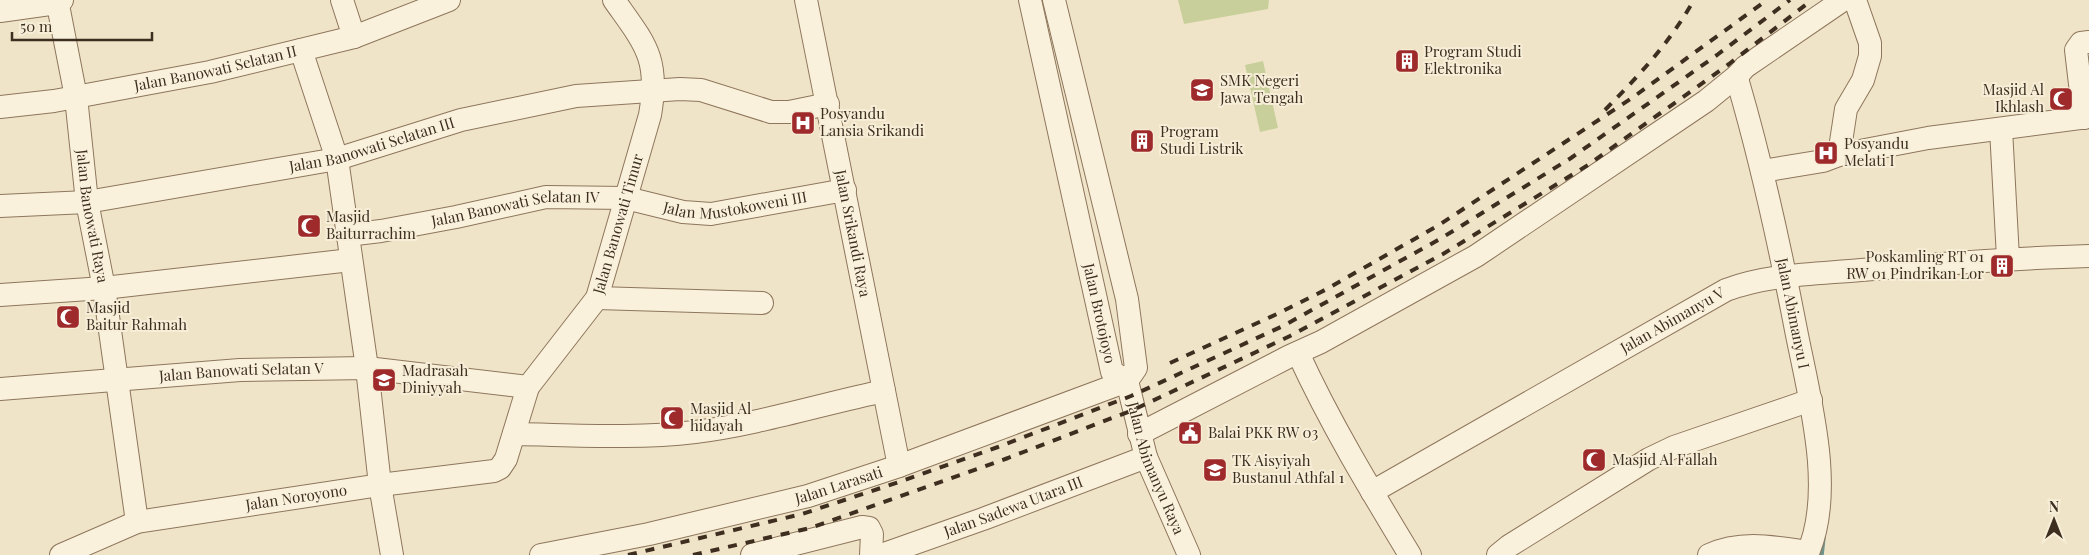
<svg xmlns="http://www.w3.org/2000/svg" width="2089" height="555" font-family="'Playfair Display',serif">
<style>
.green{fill:#c9cf9b}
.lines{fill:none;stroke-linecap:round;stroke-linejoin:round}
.stream{stroke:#6f938a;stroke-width:5.5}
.minor-casing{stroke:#8d765c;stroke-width:24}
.minor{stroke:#faf1dc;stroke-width:22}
.rail{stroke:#3d2e20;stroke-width:4;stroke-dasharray:9 9;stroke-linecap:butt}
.labels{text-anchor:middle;stroke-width:4;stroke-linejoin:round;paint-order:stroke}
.poi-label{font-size:15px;fill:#3d2e20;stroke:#f7eed8;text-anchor:start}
.street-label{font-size:15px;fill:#3d2e20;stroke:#f7eed8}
</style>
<rect width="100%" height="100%" fill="#f0e4c8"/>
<path class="green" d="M1178,0H1269L1268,9L1184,24Z
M1263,61L1278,128L1260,132L1245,65Z"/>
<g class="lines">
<path class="stream" d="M1821,555L1823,537"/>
<defs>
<g id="minor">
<path id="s1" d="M57,0L76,97L87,202L104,288L137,522"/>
<path d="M342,0L354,37"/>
<path id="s2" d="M806,0L899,466"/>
<path id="s3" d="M1030,0L1112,372L1127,381"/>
<path d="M1054,0L1127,299L1136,368L1127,381"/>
<path d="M0,11L57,3L62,0"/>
<path d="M301,50L337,159L367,368L380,485L392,555"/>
<path id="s4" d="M1738,75V82C1762,164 1780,247 1796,330C1809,397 1836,491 1807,555"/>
<path id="s5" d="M0,107L54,101L210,72L354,37L449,0"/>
<path d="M2084,118L2076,50L2081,43L2089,42"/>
<path d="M2001,129L2008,258"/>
<path d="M1839,155L1846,109L1863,80L1870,56V43L1855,0"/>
<path d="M1762,171L1823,161L1839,155L1928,138L2089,117"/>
<path id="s6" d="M0,206L87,202L337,159L461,120L576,96L680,89L701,90L771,112H789L828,104"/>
<path id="s7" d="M347,235L381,231L456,217L546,197L626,198L683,212L711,214L845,190"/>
<path d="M0,295L104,288L351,260"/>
<path d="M597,298L762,303"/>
<path d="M1298,353C1330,423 1370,489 1410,555"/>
<path id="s8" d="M1127,381L1146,457L1189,555"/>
<path id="s9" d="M0,389L240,370L367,368L528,387"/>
<path d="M514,434C574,435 636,439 695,432C759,424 822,404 884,391"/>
<path d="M1139,434L1290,356L1321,342L1476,256L1706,101L1738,75L1745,67L1843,0"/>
<path id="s10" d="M1372,492L1726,290C1769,274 1816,274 1861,270C1937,264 2013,258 2089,256"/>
<path id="s11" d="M61,555L137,522L380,485L494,471L500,468L506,459L528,387L597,298L650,115C660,58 645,44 614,0"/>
<path id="s12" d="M541,555L649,534L808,496L899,466L1127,381"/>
<path d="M752,555L862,527L869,528L872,534L871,555"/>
<path id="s13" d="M881,555L983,519L1146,457"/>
<path d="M1498,555L1509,546L1649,459L1674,447L1811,400"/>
<path d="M1709,555C1741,540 1774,547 1808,552"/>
</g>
</defs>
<use href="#minor" class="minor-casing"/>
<use href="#minor" class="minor"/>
<path class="rail" d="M1605,110C1641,73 1668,45 1694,0
M1170,363L1277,314L1325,290L1439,225L1632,98L1767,0
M628,555L802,514L899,482L998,447L1131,396L1283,326L1440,239L1571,158L1717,55L1790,0
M693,555L810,528L1008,458L1133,410L1290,336L1443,254L1588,165L1729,64L1812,0"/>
</g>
<defs>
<symbol id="building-square" viewBox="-11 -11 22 22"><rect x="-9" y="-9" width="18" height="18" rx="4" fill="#9e2a2b" stroke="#f7eed8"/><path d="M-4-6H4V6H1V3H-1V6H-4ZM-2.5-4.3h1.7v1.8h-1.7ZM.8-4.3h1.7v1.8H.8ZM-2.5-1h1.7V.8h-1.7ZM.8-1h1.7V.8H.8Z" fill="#fff"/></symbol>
<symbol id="school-square" viewBox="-11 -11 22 22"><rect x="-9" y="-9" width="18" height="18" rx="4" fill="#9e2a2b" stroke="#f7eed8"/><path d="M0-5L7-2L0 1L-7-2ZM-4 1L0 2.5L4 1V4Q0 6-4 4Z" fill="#fff"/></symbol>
<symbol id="mosque-square" viewBox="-11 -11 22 22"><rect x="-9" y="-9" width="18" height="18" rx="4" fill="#9e2a2b" stroke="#f7eed8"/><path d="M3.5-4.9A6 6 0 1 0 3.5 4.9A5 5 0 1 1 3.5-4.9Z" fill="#fff"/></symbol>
<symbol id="hospital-square" viewBox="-11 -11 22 22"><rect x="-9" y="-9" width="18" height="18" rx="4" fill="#9e2a2b" stroke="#f7eed8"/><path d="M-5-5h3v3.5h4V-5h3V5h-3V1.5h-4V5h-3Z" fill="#fff"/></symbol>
<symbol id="civic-square" viewBox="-11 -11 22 22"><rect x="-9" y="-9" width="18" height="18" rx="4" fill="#9e2a2b" stroke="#f7eed8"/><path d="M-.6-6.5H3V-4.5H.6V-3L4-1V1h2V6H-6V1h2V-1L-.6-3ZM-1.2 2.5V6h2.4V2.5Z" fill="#fff"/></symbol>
</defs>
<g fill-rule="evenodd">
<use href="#building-square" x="1393" y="47" width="28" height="28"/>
<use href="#school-square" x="1188" y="76" width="28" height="28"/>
<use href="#mosque-square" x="2047" y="85" width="28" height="28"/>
<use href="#hospital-square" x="789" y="109" width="28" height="28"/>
<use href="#building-square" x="1128" y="127" width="28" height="28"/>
<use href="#hospital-square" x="1812" y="139" width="28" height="28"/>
<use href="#mosque-square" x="295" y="212" width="28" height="28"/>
<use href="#building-square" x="1988" y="252" width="28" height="28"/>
<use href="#mosque-square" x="54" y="303" width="28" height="28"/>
<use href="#school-square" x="370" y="366" width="28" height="28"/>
<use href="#mosque-square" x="658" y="404" width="28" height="28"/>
<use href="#civic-square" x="1176" y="419" width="28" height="28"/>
<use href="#mosque-square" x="1580" y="446" width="28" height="28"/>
<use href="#school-square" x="1201" y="456" width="28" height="28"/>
</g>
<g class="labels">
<g class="poi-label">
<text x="1424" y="57">Program Studi<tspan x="1424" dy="17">Elektronika</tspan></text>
<text x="1220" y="86">SMK Negeri<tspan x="1220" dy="17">Jawa Tengah</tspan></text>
<text x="2044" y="95" text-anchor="end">Masjid Al<tspan x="2044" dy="17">Ikhlash</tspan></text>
<text x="820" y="119">Posyandu<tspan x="820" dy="17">Lansia Srikandi</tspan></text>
<text x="1160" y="137">Program<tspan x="1160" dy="17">Studi Listrik</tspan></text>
<text x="1844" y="149">Posyandu<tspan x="1844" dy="17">Melati I</tspan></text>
<text x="326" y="222">Masjid<tspan x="326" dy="17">Baiturrachim</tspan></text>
<text x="1984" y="262" text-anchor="end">Poskamling RT 01<tspan x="1984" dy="17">RW 01 Pindrikan Lor</tspan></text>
<text x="86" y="313">Masjid<tspan x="86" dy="17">Baitur Rahmah</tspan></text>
<text x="402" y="376">Madrasah<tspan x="402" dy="17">Diniyyah</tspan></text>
<text x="690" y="414">Masjid Al<tspan x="690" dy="17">hidayah</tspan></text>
<text x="1208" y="438">Balai PKK RW 03</text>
<text x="1612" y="465">Masjid Al Fallah</text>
<text x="1232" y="466">TK Aisyiyah<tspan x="1232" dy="17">Bustanul Athfal 1</tspan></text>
</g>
<g class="street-label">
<text dy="5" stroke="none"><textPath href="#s5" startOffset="219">Jalan Banowati Selatan II</textPath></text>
<text dy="5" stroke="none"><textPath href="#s6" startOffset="378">Jalan Banowati Selatan III</textPath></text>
<text dy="5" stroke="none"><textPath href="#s7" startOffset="394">Jalan Mustokoweni III</textPath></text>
<text dy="5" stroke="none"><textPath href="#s7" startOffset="171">Jalan Banowati Selatan IV</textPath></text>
<text dy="5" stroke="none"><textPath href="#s1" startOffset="219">Jalan Banowati Raya</textPath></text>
<text dy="5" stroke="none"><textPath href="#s11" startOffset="726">Jalan Banowati Timur</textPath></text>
<text dy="5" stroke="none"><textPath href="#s2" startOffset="238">Jalan Srikandi Raya</textPath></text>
<text dy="5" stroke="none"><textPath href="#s3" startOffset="321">Jalan Brotojoyo</textPath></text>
<text dy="5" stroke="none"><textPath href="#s4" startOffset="245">Jalan Abimanyu I</textPath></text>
<text dy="5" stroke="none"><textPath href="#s10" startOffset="346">Jalan Abimanyu V</textPath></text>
<text dy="5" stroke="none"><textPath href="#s9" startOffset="242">Jalan Banowati Selatan V</textPath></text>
<text dy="5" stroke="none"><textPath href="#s8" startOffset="92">Jalan Abimanyu Raya</textPath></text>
<text dy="5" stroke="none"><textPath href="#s12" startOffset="306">Jalan Larasati</textPath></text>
<text dy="5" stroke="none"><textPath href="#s11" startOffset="244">Jalan Noroyono</textPath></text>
<text dy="5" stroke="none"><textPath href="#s13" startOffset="141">Jalan Sadewa Utara III</textPath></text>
</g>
</g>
<g transform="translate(2054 520)" stroke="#f7eed8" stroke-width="4" paint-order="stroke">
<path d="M0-4L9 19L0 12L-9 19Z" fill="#3d2e20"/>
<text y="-8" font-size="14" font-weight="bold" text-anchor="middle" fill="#3d2e20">N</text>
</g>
<path d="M12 32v8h140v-8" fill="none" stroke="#3d2e20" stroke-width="2.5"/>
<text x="20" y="32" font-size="15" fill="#3d2e20" stroke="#f7eed8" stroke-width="4" paint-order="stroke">50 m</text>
</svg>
